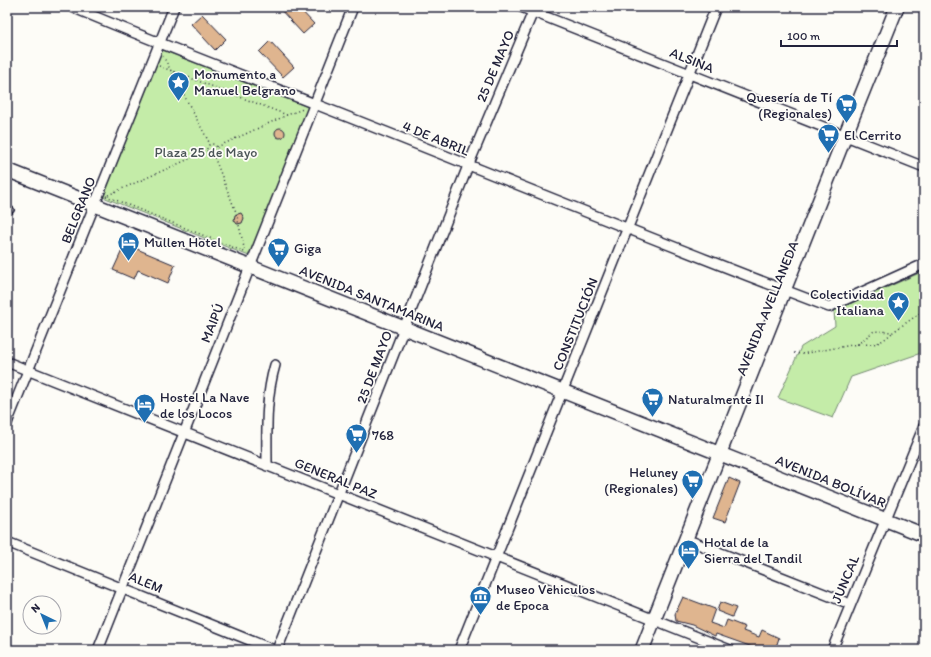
<svg xmlns="http://www.w3.org/2000/svg" width="931" height="657" font-family="Itim,sans-serif">
<style>
.green{fill:#c4eca8;stroke:#738772}
.building{fill:#dfb58f;stroke:#22223b}
.lines{fill:none;stroke-linecap:round;stroke-linejoin:round}
.service-casing{stroke:#22223b;stroke-width:8}
.minor-casing{stroke:#22223b;stroke-width:12}
.secondary-casing{stroke:#22223b;stroke-width:16}
.path{stroke:#22223b;stroke-width:1.5;stroke-dasharray:1 3;stroke-linecap:butt}
.service{stroke:#fdfcf7;stroke-width:4.5}
.minor{stroke:#fdfcf7;stroke-width:9}
.secondary{stroke:#fdfcf7;stroke-width:13}
.labels{text-anchor:middle;stroke-width:3.5;stroke-linejoin:round;paint-order:stroke}
.street-label{font-size:14px;fill:#22223b;stroke:#fdfcf7}
.poi-label{font-size:14px;fill:#22223b;stroke:#fdfcf7;text-anchor:start}
.park-label{font-size:14px;fill:#4a5456;stroke:#fdfcf7}
</style>
<rect width="100%" height="100%" fill="#fdfcf7"/>
<filter id="ink" filterUnits="userSpaceOnUse"><feTurbulence type="fractalNoise" baseFrequency=".025" numOctaves="2"/><feDisplacementMap in="SourceGraphic" scale="8" xChannelSelector="R" yChannelSelector="G"/><feConvolveMatrix kernelMatrix="1 2 1 2 8 2 1 2 1" color-interpolation-filters="sRGB"/></filter>
<g filter="url(#ink)">
<path class="green" d="M162,50L310,108L249,256L103,197Z
M924,271V352L851,377L833,418L778,398L801,347L835,326L834,311Z"/>
<path class="building" d="M278,7H298L314,24L303,34Z
M202,14L226,39L215,50L191,24Z
M270,41L294,67L283,77L259,52Z
M275 133a5 5 0 1 1 10 0a5 5 0 1 1-10 0Z
M241,213L244,218L242,223L237,224L234,220L235,215Z
M125,244L175,265L168,283L138,270L134,279L113,270Z
M729,478L740,483L725,522L713,518Z
M683,597L715,609L710,623L724,628L727,620L745,627L743,631L759,637L762,630L779,638L775,650H761L716,634L715,636L692,625L676,621L675,614Z
M720,602L736,608L732,617L717,611Z"/>
<g class="lines">
<defs>
<path id="service" d="M7,208L11,210"/>
<path id="minor" d="M72,7C152,41 234,72 315,104C486,171 657,242 829,307L924,264
M521,7L924,167
M7,362L730,650
M7,423L174,7
M267,466C267,432 265,399 275,365
M7,542L274,650
M693,542L850,604
M98,650L353,7
M277,650L468,166L535,7
M459,650L716,7
M832,650L924,426"/>
<path id="secondary" d="M7,170L924,535
M642,650L845,136L897,7"/>
</defs>
<use href="#service" class="service-casing"/>
<use href="#minor" class="minor-casing"/>
<use href="#secondary" class="secondary-casing"/>
<path class="path" d="M163,56L210,144
M159,66L287,115L303,109
M207 149a5 5 0 1 1 10 0a5 5 0 1 1-10 0Z
M217,147L287,115
M213,154L236,212L245,252
M108,195L207,151
M106,196L247,253
M858,344C876,345 880,344 893,332
M794,353L801,354L858,344L874,331L893,332L923,311L924,307"/>
<use href="#service" class="service"/>
<use href="#minor" class="minor"/>
<use href="#secondary" class="secondary"/>
</g>
</g>
<defs>
<symbol id="sight-pin" viewBox="-11 -11 22 30"><path d="M0 17L-7.5 6A9.5 9.5 0 1 1 7.5 6Z" fill="#1f6fb2" stroke="#fdfcf7"/><path d="M0-6L1.8-2.2L6-1.7L2.9 1.2L3.7 5.4L0 3.3L-3.7 5.4L-2.9 1.2L-6-1.7L-1.8-2.2Z" fill="#fff"/></symbol>
<symbol id="supermarket-pin" viewBox="-11 -11 22 30"><path d="M0 17L-7.5 6A9.5 9.5 0 1 1 7.5 6Z" fill="#1f6fb2" stroke="#fdfcf7"/><path d="M-6-5.5h2.5l.6 2H6L4.5 2H-2.5L-4.4-4H-6ZM-1.5 3.2a1.3 1.3 0 1 0 .1 0ZM3 3.2a1.3 1.3 0 1 0 .1 0Z" fill="#fff"/></symbol>
<symbol id="hotel-pin" viewBox="-11 -11 22 30"><path d="M0 17L-7.5 6A9.5 9.5 0 1 1 7.5 6Z" fill="#1f6fb2" stroke="#fdfcf7"/><path d="M-6-4.5h1.5V1H6V5H4.5V3h-9V5H-6ZM-4 0a1.8 1.8 0 1 1 3.6 0ZM.5 0V-2.5h3Q6-2.5 6 0Z" fill="#fff"/></symbol>
<symbol id="museum-pin" viewBox="-11 -11 22 30"><path d="M0 17L-7.5 6A9.5 9.5 0 1 1 7.5 6Z" fill="#1f6fb2" stroke="#fdfcf7"/><path d="M0-6L6-3V-2H-6V-3ZM-5-1h2V3h-2ZM-1-1h2V3h-2ZM3-1h2V3H3ZM-6 4H6V6H-6Z" fill="#fff"/></symbol>
</defs>
<g fill-rule="evenodd">
<use href="#sight-pin" x="166" y="70" width="25" height="34"/>
<use href="#supermarket-pin" x="834" y="92" width="25" height="34"/>
<use href="#supermarket-pin" x="816" y="122" width="25" height="34"/>
<use href="#hotel-pin" x="116" y="230" width="25" height="34"/>
<use href="#supermarket-pin" x="266" y="236" width="25" height="34"/>
<use href="#sight-pin" x="886" y="290" width="25" height="34"/>
<use href="#supermarket-pin" x="640" y="386" width="25" height="34"/>
<use href="#hotel-pin" x="132" y="392" width="25" height="34"/>
<use href="#supermarket-pin" x="344" y="422" width="25" height="34"/>
<use href="#supermarket-pin" x="680" y="468" width="25" height="34"/>
<use href="#hotel-pin" x="676" y="538" width="25" height="34"/>
<use href="#museum-pin" x="468" y="584" width="25" height="34"/>
</g>
<g class="labels">
<g class="street-label">
<text transform="translate(692 60) rotate(22)" y="5">ALSINA</text>
<text transform="translate(495 66) rotate(-67)" y="5">25 DE MAYO</text>
<text transform="translate(436 138) rotate(22)" y="5">4 DE ABRIL</text>
<text transform="translate(78 210) rotate(-68)" y="5">BELGRANO</text>
<text transform="translate(372 298) rotate(22)" y="5">AVENIDA SANTAMARINA</text>
<text transform="translate(767 308) rotate(-68)" y="5">AVENIDA AVELLANEDA</text>
<text transform="translate(212 323) rotate(-68)" y="5">MAIPÚ</text>
<text transform="translate(575 324) rotate(-68)" y="5">CONSTITUCIÓN</text>
<text transform="translate(374 367) rotate(-69)" y="5">25 DE MAYO</text>
<text transform="translate(336 478) rotate(22)" y="5">GENERAL PAZ</text>
<text transform="translate(831 481) rotate(22)" y="5">AVENIDA BOLÍVAR</text>
<text transform="translate(845 579) rotate(-67)" y="5">JUNCAL</text>
<text transform="translate(146 582) rotate(22)" y="5">ALEM</text>
</g>
<g class="poi-label">
<text x="194" y="79">Monumento a<tspan x="194" dy="16">Manuel Belgrano</tspan></text>
<text x="832" y="102" text-anchor="end">Quesería de Tí<tspan x="832" dy="16">(Regionales)</tspan></text>
<text x="844" y="140">El Cerrito</text>
<text x="144" y="247">Mullen Hotel</text>
<text x="294" y="253">Giga</text>
<text x="884" y="299" text-anchor="end">Colectividad<tspan x="884" dy="16">Italiana</tspan></text>
<text x="160" y="402">Hostel La Nave<tspan x="160" dy="16">de los Locos</tspan></text>
<text x="668" y="404">Naturalmente II</text>
<text x="372" y="440">768</text>
<text x="678" y="477" text-anchor="end">Heluney<tspan x="678" dy="16">(Regionales)</tspan></text>
<text x="704" y="547">Hotal de la<tspan x="704" dy="16">Sierra del Tandil</tspan></text>
<text x="496" y="594">Museo Vehiculos<tspan x="496" dy="16">de Epoca</tspan></text>
</g>
<g class="park-label">
<text x="206" y="157">Plaza 25 de Mayo</text>
</g>
</g>
<rect width="931" height="657" fill="none" stroke="#fdfcf7" stroke-width="24"/>
<rect x="12" y="12" width="907" height="633" fill="none" stroke="#22223b" stroke-width="1.5" filter="url(#ink)"/>
<g transform="translate(42 615) rotate(317)"><circle r="19" fill="#fdfcf7" stroke="#a5a5ac"/>
<path d="M0-3L7 15L0 10L-7 15Z" fill="#1f6fb2"/>
<text y="-6" font-size="11" font-weight="bold" text-anchor="middle" fill="#22223b">N</text>
</g>
<path d="M781 40v6h116v-6" fill="none" stroke="#22223b" stroke-width="2"/>
<text x="787" y="40" font-size="12" fill="#22223b" stroke="#fdfcf7" stroke-width="3" paint-order="stroke">100 m</text>
</svg>
